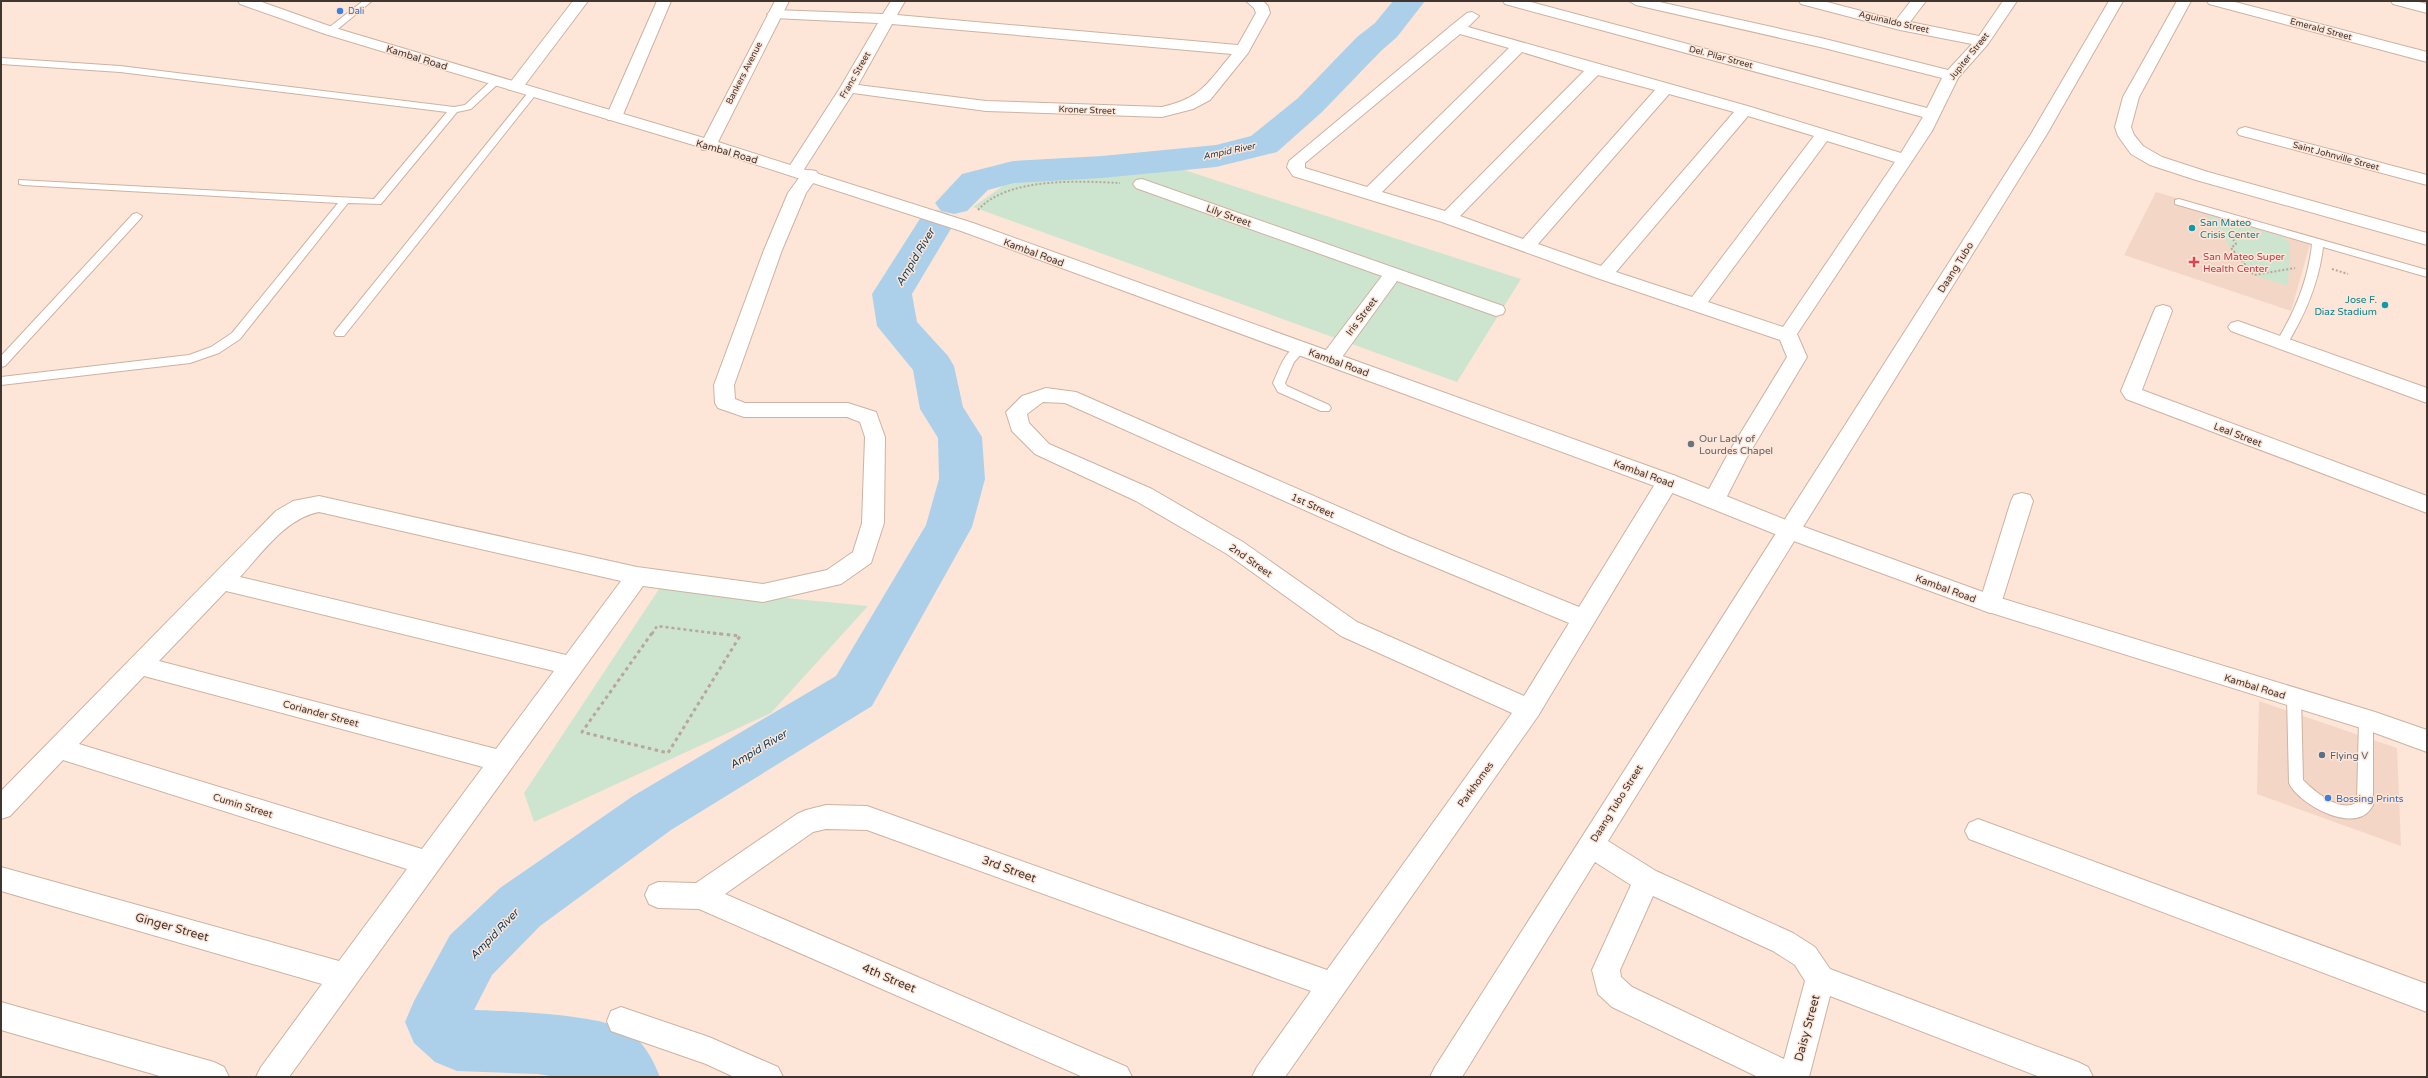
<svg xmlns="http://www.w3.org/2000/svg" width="2428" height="1078" font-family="'Varela Round',sans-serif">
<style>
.built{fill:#f3d6c6}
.green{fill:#cde5cf}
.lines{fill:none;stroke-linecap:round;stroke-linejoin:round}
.river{fill:#add0ea;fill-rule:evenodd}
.lane-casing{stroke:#cdb2a1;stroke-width:2}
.street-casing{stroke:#cdb2a1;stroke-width:2}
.secondary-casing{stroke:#cdb2a1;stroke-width:2}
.path-far2{stroke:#b9a69b;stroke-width:2;stroke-dasharray:2 2;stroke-linecap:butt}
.path-far1{stroke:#b9a69b;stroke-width:2.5;stroke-dasharray:3 3;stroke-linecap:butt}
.path{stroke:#b9a69b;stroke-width:3;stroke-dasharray:3.5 3.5;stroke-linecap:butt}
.lane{fill:#fff;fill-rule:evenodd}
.street{fill:#fff;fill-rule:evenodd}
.secondary{fill:#fff;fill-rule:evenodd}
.shop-dot{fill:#3f7fe0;stroke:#fde6d8;stroke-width:1.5}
.culture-dot{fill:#0f9aa8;stroke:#fde6d8;stroke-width:1.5}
.health-dot{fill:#e0444e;stroke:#fde6d8;stroke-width:1.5}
.worship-dot{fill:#6b7280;stroke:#fde6d8;stroke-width:1.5}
.service-dot{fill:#5c6f8a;stroke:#fde6d8;stroke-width:1.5}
.labels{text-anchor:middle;stroke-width:3;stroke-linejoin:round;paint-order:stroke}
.far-shop-label{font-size:9px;fill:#366cbe;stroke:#fde6d8;text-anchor:start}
.far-street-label{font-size:9px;fill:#41352f;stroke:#fde6d8}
.far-water-label{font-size:9px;font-style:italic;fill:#0c3853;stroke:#fde6d8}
.street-label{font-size:10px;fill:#41352f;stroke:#fde6d8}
.culture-label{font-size:10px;fill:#0d838f;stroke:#fde6d8;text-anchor:start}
.health-label{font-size:10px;fill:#be3a42;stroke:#fde6d8;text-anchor:start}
.worship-label{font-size:10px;fill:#5b616d;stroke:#fde6d8;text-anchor:start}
.service-label{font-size:10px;fill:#4e5e75;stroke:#fde6d8;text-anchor:start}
.shop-label{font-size:10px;fill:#366cbe;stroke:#fde6d8;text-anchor:start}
.water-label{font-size:11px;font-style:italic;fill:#0c3853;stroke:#fde6d8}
.near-street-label{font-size:12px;fill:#41352f;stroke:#fde6d8}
</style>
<rect width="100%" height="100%" fill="#fde6d8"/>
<path class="built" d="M2156,192L2312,237L2291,311L2124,255Z
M2259,701L2397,748L2401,846L2257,794Z"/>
<path class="green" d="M1175,167L1521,279L1457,382L973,207L1014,178Z
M2206,215L2284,237L2290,244L2288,286L2251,274Z
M661,586L868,606L771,713L534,822L524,793Z"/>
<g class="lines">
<path class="river" d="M1393,1H1425L1397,37L1381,51L1322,112L1277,152L1216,167L1102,178L1014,183L988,190L967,211L954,214L941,211L935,203L962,174L1013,161L1102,156L1216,145L1251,136L1298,98L1357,37L1375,23Z
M936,210L949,214L955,222L912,294L917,322L948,356L954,366L963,407L982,437L985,479L972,527L872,706L671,830L540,926L492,975L474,1010C508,1011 608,1014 632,1034C646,1046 653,1060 660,1077H556L538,1074L457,1071L435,1062L414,1043L405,1022L414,1001L450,935L500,888L633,796L836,676L926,525L939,479L938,438L920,409L913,370L877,326L872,294L923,214Z"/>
<defs>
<path id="lane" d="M363,1H372L333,33H327V29Z
M1,58L120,66L454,107L465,105L493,79L501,81L471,109L457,112L381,204L348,203L240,339L219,353L190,363L1,385V377L189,355L211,347L232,333L338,203L23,185L19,184V180L374,199L447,112L120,72L1,64Z
M534,88L539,91L537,93L344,336H336L334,333L336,330L531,89Z
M2179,199L2427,270V277L2323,247C2319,283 2305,315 2286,346H2278L2276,343C2295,311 2308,281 2312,244L2175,204V200Z
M137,213L142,216L141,218L5,366L1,367V356L133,214Z
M1301,344L1307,348L1294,362L1285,383L1287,386L1329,405L1331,408L1329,411H1321L1278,392L1273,383C1279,370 1285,349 1301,344Z
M2294,691L2299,693L2301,697L2303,780C2315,792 2341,814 2357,802L2359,719L2361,715L2366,713L2371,715L2373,719V805C2358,837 2299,805 2289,783L2287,697L2289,693Z"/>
<path id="street" d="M573,1H588L521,90H509L507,87L509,84Z
M657,1H671L622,117L620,120H608L606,117Z
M891,1H905L897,15L1238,45L1256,13L1254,8L1246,1H1263L1268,6L1270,13L1248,53L1210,100L1193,109L1162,117L986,111L853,93L801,174H789L787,170L840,88L878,23L774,18L767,14L774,10L883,14ZM892,24L1232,54C1207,83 1202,98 1162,107L986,101L858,85Z
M1503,1H1527L1927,108L1942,78L1820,47L1636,5L1629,1H1655L1821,38L1948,70L1972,44L1900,30L1801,4L1799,1H1823L1896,20L1911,1H1926L1910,22L1979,36L2003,1H2017L1988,44L1958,78L1932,131L1797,334L1807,357L1746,459L1722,506L1714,508L1706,506L1703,500L1729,452L1787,357L1780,340L1597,278L1442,222L1293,176L1287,167L1289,161L1452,25L1467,13L1472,12L1479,16L1468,27L1751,107L1901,153L1923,117L1505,4ZM1460,34L1509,48L1367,187L1305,168V163ZM1522,52L1584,71L1445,211L1382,192ZM1598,75L1655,90L1523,239L1460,216ZM1669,94L1734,112L1601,266L1538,244ZM1748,116L1814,136L1692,297L1616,272ZM1827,141L1895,162L1783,327L1708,302Z
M2109,1H2123L2047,134L1608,841L1656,871L1793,933L1815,947L1830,969L2078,1062L2088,1067L2093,1077H2040L1830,996L1809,1077H1758L1612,1007L1598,994L1592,970L1631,885L1595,862L1462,1077H1430L1435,1067L2031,134ZM1653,896L1773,951L1795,965L1805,981L1784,1059L1632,987L1621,977L1620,970Z
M2177,1H2191L2139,97L2131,127L2134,135L2143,146L2162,157L2208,172L2427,233V245L2196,180L2150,165L2131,154L2118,136L2115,127L2123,97Z
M2207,1H2231L2427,52V62L2209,4Z
M2391,1H2415L2427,4V13L2393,4Z
M2245,127L2427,175V185L2239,135L2237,132L2239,129Z
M810,170L816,171L819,175L806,193L782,250L734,385L735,399L745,403H848L876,412L885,437L884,523L871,563L841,584L763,602L643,586L289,1077H256L261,1067L322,984L1,891V867L339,961L407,869L63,760L10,816L1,819V791L276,511L293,501L319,496L637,567L763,584L827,570L853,552L862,523L865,437L860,422L847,417H744L718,408L715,403L714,385L764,250L788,193L804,171ZM319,512L621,581L566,655L240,577C262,553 286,518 319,512ZM226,591L554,671L496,749L159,661ZM144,676L483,767L422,849L79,744Z
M1142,179L1503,306L1505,310L1503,314L1496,316L1397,281L1337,364L1330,366L1323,364L1320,359L1323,354L1382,276L1136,188L1133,184L1136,180Z
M2163,305L2170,307L2172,311L2142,390L2427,496V513L2126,399L2121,391L2154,311L2156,307Z
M2238,321L2427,388V403L2231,331L2228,327L2231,323Z
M1046,388L1076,392L1410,538L1579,607L1660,476L1668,474L1676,476L1679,482L1538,716L1285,1077H1252L1257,1067L1311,991L867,830L826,829L813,832L725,894L1127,1067L1132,1077H1083L699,909L658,908L649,904L645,895L649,886L658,882L696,883L797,814L806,810L826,805L867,806L1327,970L1512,713L1341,636L1227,554L1136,501L1035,454L1012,431L1006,412L1022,396ZM1043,402L1065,403L1394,550L1569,623L1524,696L1357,622L1243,542L1152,489L1049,444L1029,423L1027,414Z
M2022,493L2030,495L2033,501L2001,604L1998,610L1990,613L1982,610L1979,604L2011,501L2014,495Z
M1978,819L2427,984V1012L1969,839L1965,831L1969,823Z
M1,1002L214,1062L224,1067L229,1077H163L1,1030Z
M621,1007L709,1037L778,1067L783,1077H734L706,1064L611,1031L607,1021L611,1011Z"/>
<path id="secondary" d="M238,1H259L335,28L704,138L775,1H789L718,142L973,223L1676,476L1796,524L1994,596L2375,712L2427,730V752L2364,729L1982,610L1780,536L1660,488L961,231L711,150H702L700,147L325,34L240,4Z"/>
</defs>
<use href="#lane" class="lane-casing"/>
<use href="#street" class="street-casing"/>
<use href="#secondary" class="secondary-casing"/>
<path class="path-far2" d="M978,210C1007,177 1079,181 1120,183
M2231,236L2236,244L2231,248L2254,275L2295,268
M2332,269L2348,274"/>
<path class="path-far1" d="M652,634L657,626L721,634"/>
<path class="path" d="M652,633L582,732L668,753L740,636L712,633"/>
<use href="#lane" class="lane"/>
<use href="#street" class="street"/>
<use href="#secondary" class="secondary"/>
</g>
<g class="shop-dot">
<circle cx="340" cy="11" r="4"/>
<circle cx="2328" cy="798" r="4"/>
</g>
<g class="culture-dot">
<circle cx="2192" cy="228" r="4"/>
<circle cx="2385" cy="305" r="4"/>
</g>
<path class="health-dot" d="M2192 256h4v4h4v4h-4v4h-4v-4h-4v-4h4z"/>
<circle class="worship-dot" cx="1691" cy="444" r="4"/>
<circle class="service-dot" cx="2322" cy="755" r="4"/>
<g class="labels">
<g class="far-shop-label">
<text x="348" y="14">Dali</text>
</g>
<g class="far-street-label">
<text transform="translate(1894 22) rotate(13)" y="3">Aguinaldo Street</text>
<text transform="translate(2321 29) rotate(15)" y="3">Emerald Street</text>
<text transform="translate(1969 56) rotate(-51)" y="3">Jupiter Street</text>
<text transform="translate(1721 57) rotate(15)" y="3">Del. Pilar Street</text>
<text transform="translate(744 73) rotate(-63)" y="3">Bankers Avenue</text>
<text transform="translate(855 75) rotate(-60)" y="3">Franc Street</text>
<text transform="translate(1087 110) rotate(2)" y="3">Kroner Street</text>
<text transform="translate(2336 156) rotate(15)" y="3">Saint Johnville Street</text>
</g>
<g class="far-water-label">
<text transform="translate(1229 151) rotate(-12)" y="3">Ampid River</text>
</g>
<g class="street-label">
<text transform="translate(417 57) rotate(17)" y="4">Kambal Road</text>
<text transform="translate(727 151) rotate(16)" y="4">Kambal Road</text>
<text transform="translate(1229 215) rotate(20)" y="4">Lily Street</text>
<text transform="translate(1034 252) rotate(20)" y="4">Kambal Road</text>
<text transform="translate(1955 267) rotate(-58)" y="4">Daang Tubo</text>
<text transform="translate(1361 316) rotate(-53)" y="4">Iris Street</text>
<text transform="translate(1339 362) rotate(20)" y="4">Kambal Road</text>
<text transform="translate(2238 434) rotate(21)" y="4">Leal Street</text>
<text transform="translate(1644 473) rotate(20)" y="4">Kambal Road</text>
<text transform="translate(1313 505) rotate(24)" y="4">1st Street</text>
<text transform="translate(1251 560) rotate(35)" y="4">2nd Street</text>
<text transform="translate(1946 588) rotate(20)" y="4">Kambal Road</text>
<text transform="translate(2255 686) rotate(17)" y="4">Kambal Road</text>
<text transform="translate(321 713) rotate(15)" y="4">Coriander Street</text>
<text transform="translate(1475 784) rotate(-54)" y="4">Parkhomes</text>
<text transform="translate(1616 803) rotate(-58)" y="4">Daang Tubo Street</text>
<text transform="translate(243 805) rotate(17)" y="4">Cumin Street</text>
</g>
<g class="culture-label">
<text x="2200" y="226">San Mateo<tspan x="2200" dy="12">Crisis Center</tspan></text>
<text x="2377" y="303" text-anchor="end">Jose F.<tspan x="2377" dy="12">Diaz Stadium</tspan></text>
</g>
<g class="health-label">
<text x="2203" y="260">San Mateo Super<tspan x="2203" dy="12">Health Center</tspan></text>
</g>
<g class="worship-label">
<text x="1699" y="442">Our Lady of<tspan x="1699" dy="12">Lourdes Chapel</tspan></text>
</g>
<g class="service-label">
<text x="2330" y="759">Flying V</text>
</g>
<g class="shop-label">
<text x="2336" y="802">Bossing Prints</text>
</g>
<g class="water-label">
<text transform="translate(915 257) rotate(-59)" y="4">Ampid River</text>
<text transform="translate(758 749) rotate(-31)" y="4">Ampid River</text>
<text transform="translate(494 934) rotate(-46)" y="4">Ampid River</text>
</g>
<g class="near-street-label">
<text transform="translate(1009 869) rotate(20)" y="4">3rd Street</text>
<text transform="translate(172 927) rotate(16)" y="4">Ginger Street</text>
<text transform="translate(889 978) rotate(23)" y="4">4th Street</text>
<text transform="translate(1807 1028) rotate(-75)" y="4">Daisy Street</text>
</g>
</g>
<rect width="2428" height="1078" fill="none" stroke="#41352f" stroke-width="4"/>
</svg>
